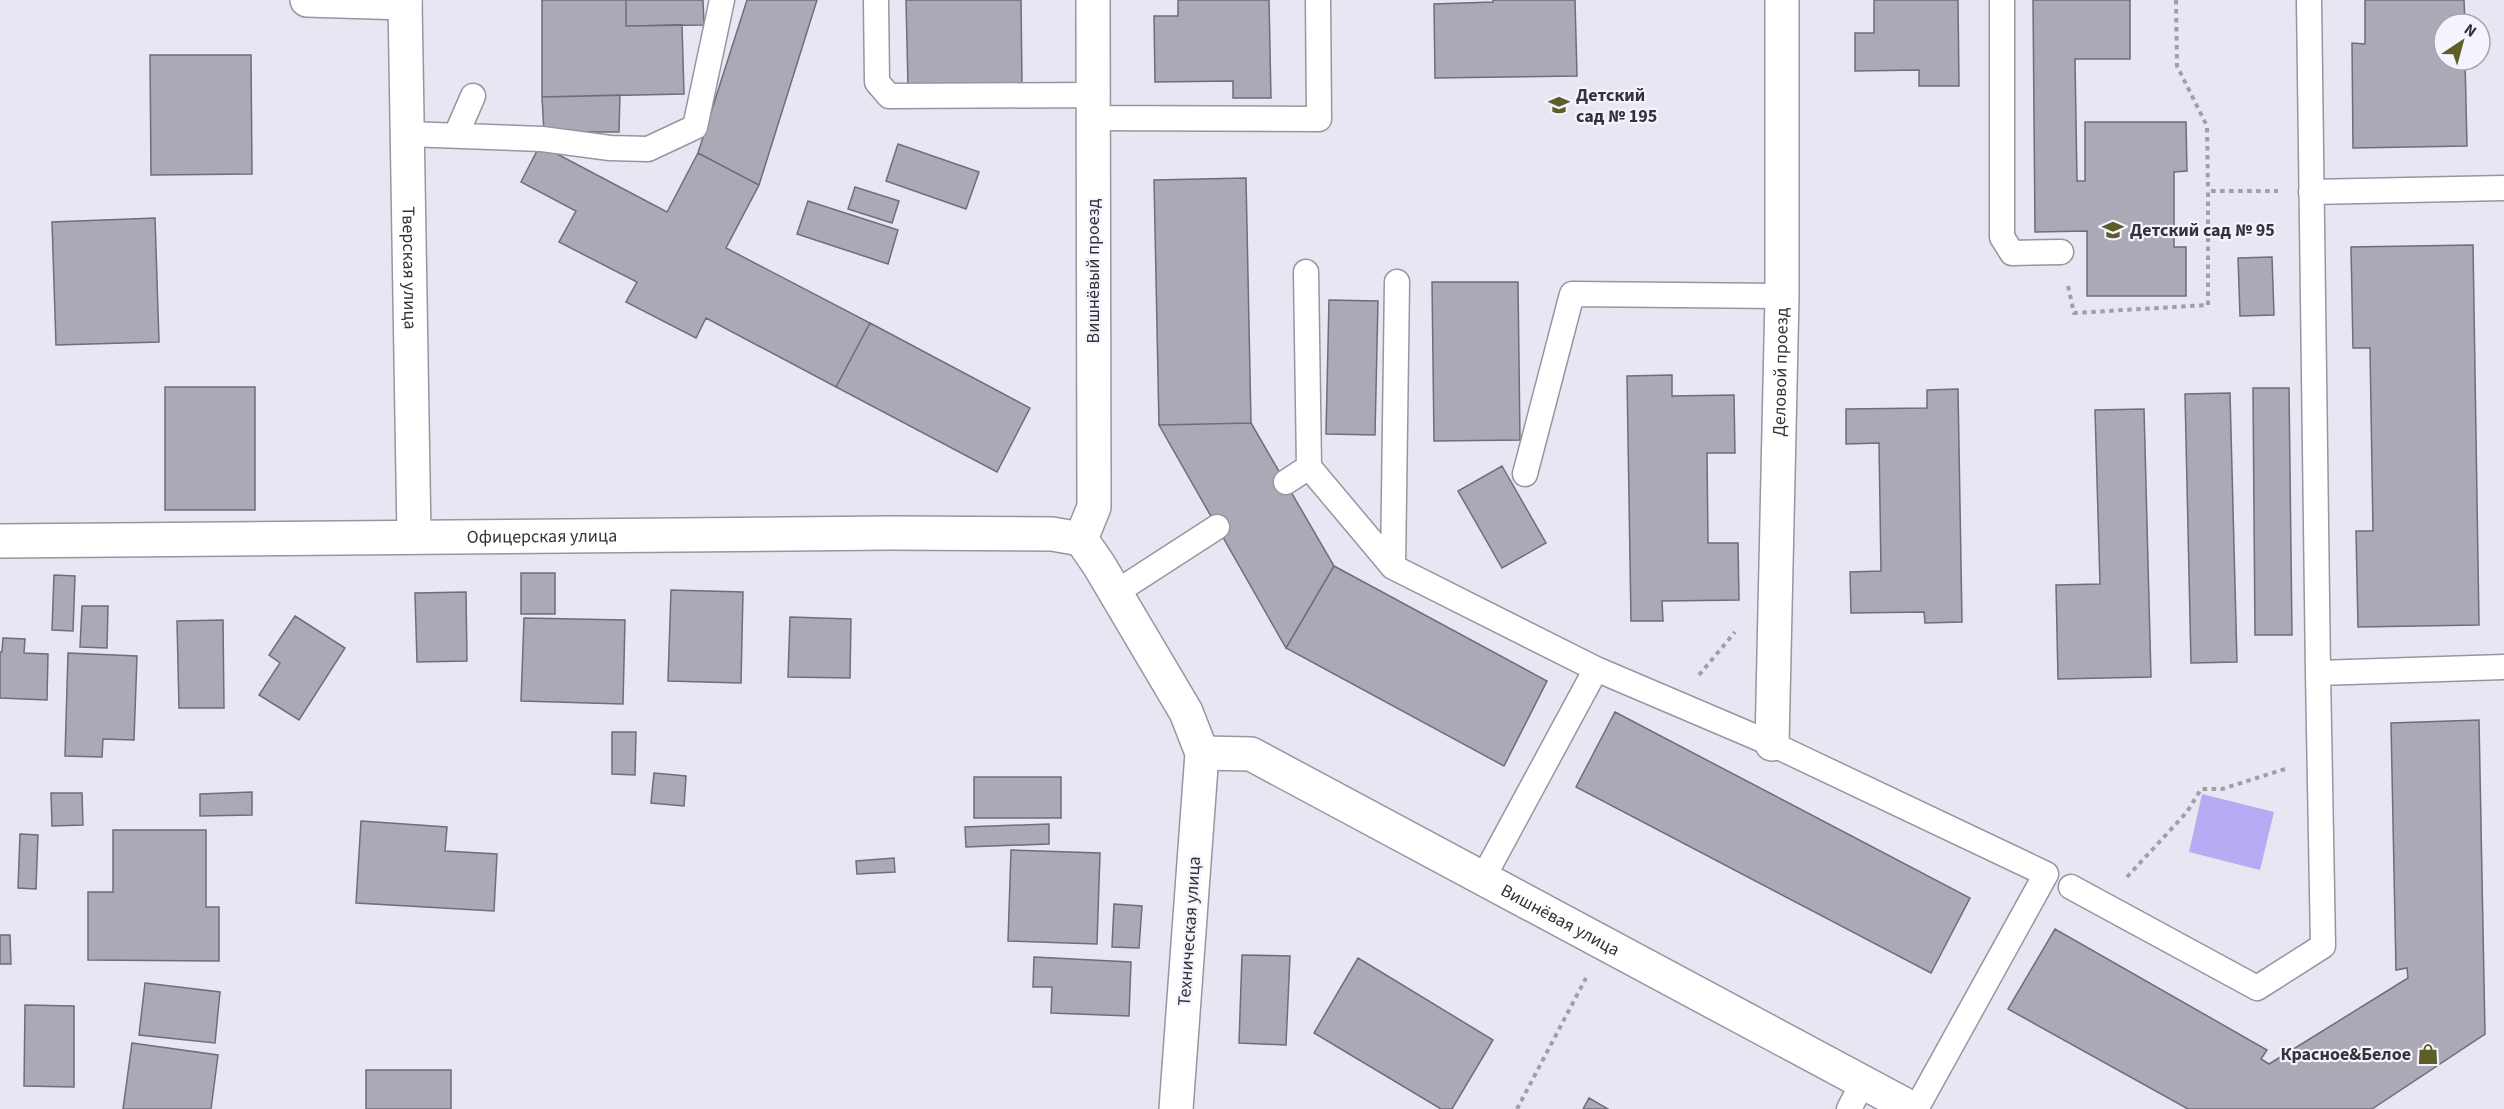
<svg xmlns="http://www.w3.org/2000/svg" width="2504" height="1109" font-family="'Source Sans 3',sans-serif">
<style>
.green{fill:#b5acf4}
.building{fill:#aaa9b5;stroke:#6e6d79;stroke-width:1.5}
.lines{fill:none;stroke-linecap:round;stroke-linejoin:round}
.service-casing{stroke:#9696a2;stroke-width:27}
.minor-casing{stroke:#9696a2;stroke-width:36}
.path{stroke:#a09fa9;stroke-width:4;stroke-dasharray:4.5 4.5;stroke-linecap:butt}
.service{stroke:#fff;stroke-width:24}
.minor{stroke:#fff;stroke-width:33}
.labels{text-anchor:middle;stroke-width:4.5;stroke-linejoin:round;paint-order:stroke}
.poi-label{font-size:18px;font-weight:bold;fill:#333338;stroke:#f4f4fe;text-anchor:start}
.street-label{font-size:18px;fill:#333338;stroke:#f4f4fe}
</style>
<rect width="100%" height="100%" fill="#e7e6f3"/>
<path class="green" d="M2202,794L2274,812L2260,870L2189,852Z"/>
<path class="building" d="M542,0H626V26L682,25L684,94L542,97Z
M626,0H703L704,25L626,26Z
M747,0H817L759,185L698,153Z
M906,0H1021L1022,85L908,87Z
M1178,0H1269L1271,98H1233V81L1155,82L1154,16H1178Z
M1493,0H1575L1577,76L1435,78L1434,4L1493,2Z
M1874,0H1958L1959,86H1919V70L1855,71V33H1874Z
M2033,0H2130V59H2075L2077,181H2085V122H2186L2187,171L2174,172V247H2186V296H2087V231L2035,232Z
M2365,0H2464L2465,24H2444V60H2465L2467,146L2353,148L2352,43L2365,44Z
M150,55H251L252,174L151,175Z
M620,95L619,132H544L542,97Z
M898,144L979,172L966,209L886,181Z
M540,145L667,212L698,153L759,185L726,248L870,323L836,387L706,318L696,338L626,302L637,282L559,242L576,211L521,182Z
M1246,178L1251,423L1159,425L1154,180Z
M855,187L899,201L892,223L848,209Z
M808,201L898,230L888,264L797,234Z
M155,218L159,342L56,345L52,222Z
M2473,245L2479,625L2358,627L2356,531H2373L2370,348H2353L2351,247Z
M2272,257L2274,315L2240,316L2238,258Z
M1432,282H1518L1520,440L1434,441Z
M1329,300L1378,301L1375,435L1326,434Z
M870,323L1030,408L997,472L836,387Z
M1672,375V396L1734,395L1735,453H1707L1708,543H1738L1739,600L1662,601L1663,621H1631L1627,376Z
M165,387H255V510H165Z
M2253,388H2289L2292,635H2255Z
M1958,389L1962,622L1925,623L1924,612L1851,613L1850,572L1881,571L1879,443L1846,444V409L1927,408V390Z
M2230,393L2237,662L2191,663L2185,394Z
M2144,409L2151,677L2058,679L2056,585L2100,584L2095,410Z
M1251,423L1334,566L1286,648L1159,425Z
M1502,466L1546,543L1502,568L1458,491Z
M1334,566L1547,681L1504,766L1286,648Z
M521,573H555V614H521Z
M54,575L75,576L73,631L52,630Z
M671,590L743,592L741,683L668,681Z
M466,592L467,661L417,662L415,593Z
M82,606H108L107,648L80,647Z
M295,616L345,648L299,720L259,695L280,663L269,655Z
M790,617L851,619L850,678L788,677Z
M524,618L625,620L623,704L521,701Z
M223,620L224,708H179L177,621Z
M3,638L25,639L24,653L48,654L47,700L0,698V652H2Z
M68,653L137,656L134,740L103,739L102,757L65,756Z
M1615,712L1970,898L1931,973L1576,787Z
M2479,720L2485,1034L2372,1109H2188L2008,1009L2055,929L2267,1050L2261,1059L2269,1064L2287,1053L2408,978L2407,968L2396,970L2391,723Z
M612,732H636L635,775L612,774Z
M654,773L686,776L684,806L651,803Z
M974,777H1061V818H974Z
M252,792V815L200,816V794Z
M51,793H82L83,825L52,826Z
M361,821L447,827L445,851L497,854L494,911L356,903Z
M1049,824V844L966,847L965,827Z
M113,830H206V907H219V961L88,960V892H113Z
M20,834L38,835L36,889L18,888Z
M1011,850L1100,853L1097,944L1008,941Z
M894,858L895,872L857,874L856,861Z
M1114,904L1142,906L1139,948L1112,947Z
M0,935H10L11,964H0Z
M1242,955L1290,956L1286,1045L1239,1043Z
M1034,957L1131,962L1129,1016L1051,1013L1052,987H1033Z
M1358,958L1493,1040L1452,1109H1441L1314,1033Z
M145,983L220,992L215,1043L139,1035Z
M25,1005L74,1006V1087L24,1086Z
M132,1043L218,1055L211,1109H123Z
M366,1070H451V1109H366Z
M1589,1098L1608,1109H1583Z"/>
<g class="lines">
<defs>
<path id="service" d="M876,0L877,82L889,96L1093,95
M2002,0V237L2012,253L2061,252
M2309,0L2318,673
M1093,118L1319,119L1318,0
M407,134L542,139L610,148L648,149L695,127L722,0
M456,135L473,96
M2311,192L2504,188
M1306,272L1309,467
M1525,474L1572,294L1782,296
M1286,482L1309,467L1393,567L1596,669L1772,744L2046,874L1916,1109
M1393,567L1397,282
M1115,593L1217,527
M1483,878L1596,669
M2071,887L2257,988L2323,946L2318,673L2504,667
M1849,1109L1863,1082"/>
<g id="minor">
<path d="M307,0L405,3"/>
<path id="s1" d="M405,0L414,537"/>
<path d="M1081,539L1099,565L1186,712L1202,753L1176,1109"/>
<path d="M1081,539L1094,507L1093,0"/>
<path id="s2" d="M0,541L890,533L1052,534L1081,539"/>
<path id="s3" d="M1772,744L1782,296V0"/>
<path id="s4" d="M1202,753L1251,754L1913,1109"/>
</g>
</defs>
<use href="#service" class="service-casing"/>
<use href="#minor" class="minor-casing"/>
<path class="path" d="M2176,0L2177,66L2207,126L2208,191
M2068,286L2074,313L2208,305V191H2278
M1699,675L1735,632
M2127,877L2187,812L2201,789H2222L2285,769
M1517,1109L1586,978"/>
<use href="#service" class="service"/>
<use href="#minor" class="minor"/>
</g>
<defs>
<symbol id="school-bare" viewBox="-9 -9 18 18"><path d="M0-5L7-2L0 1L-7-2ZM-4 1L0 2.5L4 1V4Q0 6-4 4Z" fill="#5e5e2b" stroke="#f4f4fe" stroke-width="2.5" paint-order="stroke"/></symbol>
<symbol id="shop-bare" viewBox="-9 -9 18 18"><path d="M-5-2.5h2.3a2.7 3.5 0 0 1 5.4 0H5L5.5 6h-11ZM-1.5-2.5h3a1.5 2.3 0 0 0-3 0Z" fill="#5e5e2b" stroke="#f4f4fe" stroke-width="2.5" paint-order="stroke"/></symbol>
</defs>
<g fill-rule="evenodd">
<use href="#school-bare" x="1544" y="90" width="30" height="30"/>
<use href="#school-bare" x="2098" y="215" width="30" height="30"/>
<use href="#shop-bare" x="2413" y="1039" width="30" height="30"/>
</g>
<g class="labels">
<g class="poi-label">
<text x="1576" y="101">Детский<tspan x="1576" dy="21">сад № 195</tspan></text>
<text x="2130" y="236">Детский сад № 95</text>
<text x="2411" y="1060" text-anchor="end">Красное&amp;Белое</text>
</g>
<g class="street-label">
<text dy="6" stroke="none"><textPath href="#s1" startOffset="268">Тверская улица</textPath></text>
<text transform="translate(1093 271) rotate(-90)" y="6">Вишнёвый проезд</text>
<text dy="6" stroke="none"><textPath href="#s3" startOffset="372">Деловой проезд</textPath></text>
<text dy="6" stroke="none"><textPath href="#s2" startOffset="542">Офицерская улица</textPath></text>
<text dy="6" stroke="none"><textPath href="#s4" startOffset="400">Вишнёвая улица</textPath></text>
<text transform="translate(1189 931) rotate(-86)" y="6">Техническая улица</text>
</g>
</g>
<g transform="translate(2462 42) rotate(36)"><circle r="28" fill="#f4f4fe" stroke="#a7a7af" stroke-width="1.5"/>
<path d="M0-4.5L10 22L0 15L-10 22Z" fill="#5e5e2b"/>
<text y="-9" font-size="16" font-weight="bold" text-anchor="middle" fill="#333338">N</text>
</g>
</svg>
